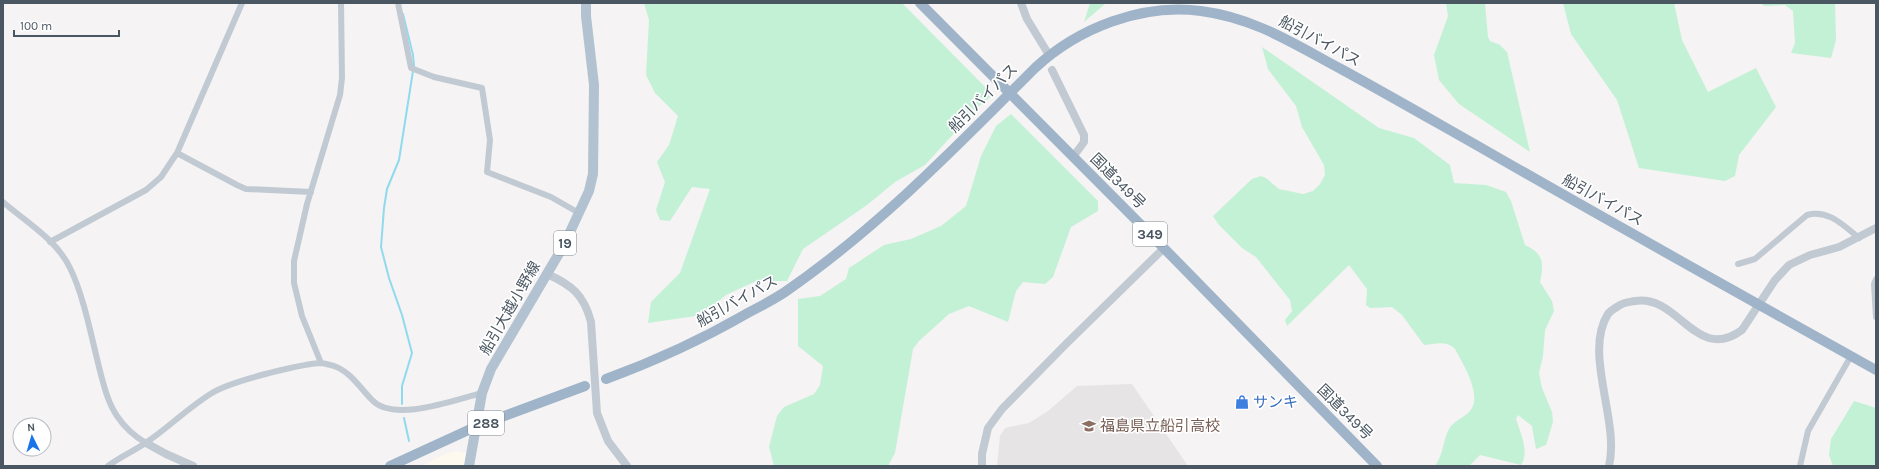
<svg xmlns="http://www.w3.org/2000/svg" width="1879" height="469" font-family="Karla,'Noto Sans JP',sans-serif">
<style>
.commercial{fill:#fdf9ef}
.education{fill:#e6e4e5}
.green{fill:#c3f1d5}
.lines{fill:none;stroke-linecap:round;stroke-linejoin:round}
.stream{stroke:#90daee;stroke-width:2}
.minor{stroke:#c1cad2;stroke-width:6}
.tertiary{stroke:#c1cad2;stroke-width:8}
.primary{stroke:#b3c2d1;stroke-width:10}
.trunk{stroke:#9fb4c9;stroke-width:10}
.labels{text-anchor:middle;stroke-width:3.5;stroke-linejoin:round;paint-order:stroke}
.shield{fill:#fff;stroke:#808990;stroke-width:1}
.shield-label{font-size:14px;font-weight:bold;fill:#4a5661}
.street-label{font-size:15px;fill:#4a5661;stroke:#fff}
.shop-label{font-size:15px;fill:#366cbe;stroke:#fff;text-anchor:start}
.education-label{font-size:15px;fill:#785e54;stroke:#fff;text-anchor:start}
</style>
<rect width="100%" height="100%" fill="#f5f3f3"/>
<path class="commercial" d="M457,451L466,453L465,466H421L445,454Z"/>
<path class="education" d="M1132,384L1188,466H997L1000,436L1005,428L1029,423L1048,411L1077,386Z"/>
<path class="green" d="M644,3H902L993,95L978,107L925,165L895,182L867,205L803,249L787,281H756L726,295L702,315L648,323L651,302L680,273L710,189L692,187L670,221L660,220L656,210L665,182L657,162L669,145L678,116L655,93L646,75L649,20Z
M1090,3H1106L1084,22Z
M1446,3H1485L1488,37L1490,41L1500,45L1507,52L1530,152L1459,104L1439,80L1434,55L1448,16Z
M1563,3H1674L1682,40L1708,92L1756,68L1776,107L1739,155L1735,176L1725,181L1639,168L1617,100L1571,34Z
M1759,3H1835L1836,40L1831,58L1791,53L1795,43L1793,11L1785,5L1765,6Z
M1262,47L1379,128L1414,138L1450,165L1454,183L1486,185L1506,192L1511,201L1525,245C1544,254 1544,263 1540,282L1552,301L1554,311L1545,330L1543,356L1539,373L1542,388L1552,412L1553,422L1546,445L1536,449L1532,426L1518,415L1516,419C1520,432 1530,452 1521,465L1480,455L1469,466H1435C1444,453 1443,440 1449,429C1454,421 1461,419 1468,413C1485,398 1463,364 1455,349C1447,340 1435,344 1424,345L1402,315L1392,307L1370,308L1366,305L1367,289L1349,265L1287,326L1285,320L1292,311L1290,300L1256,257L1242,248L1219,225L1213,216L1252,179L1261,176L1266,178L1279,189L1303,194L1313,191L1320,184L1325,175L1324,165L1302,127L1296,106L1268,69Z
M1011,114L1098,201V211L1071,227L1053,277L1045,284L1023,282L1016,291L1008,322L969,306L949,314L919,341L913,349L895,453L888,466H774L769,447L777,416L784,407L814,394L820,385L823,366L798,346V299L820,296L846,279L849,268L884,245L911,239L941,226L966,206L981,156L996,126Z
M1854,401L1876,408V466H1833L1829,455L1831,439Z"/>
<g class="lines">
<path class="stream" d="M403,14L413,55L414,66
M402,404V386L412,353L402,315L389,278L381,247L384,208L387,189L399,160L413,71
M404,418L409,441"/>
<path class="minor" d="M398,3L411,68L434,77L482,88L490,140L487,172L551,197L579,213
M177,153L237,185L246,189L311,192
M3,202C26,222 57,240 70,268C84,296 92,340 100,371C104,386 108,403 117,416C125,428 134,436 146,443
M50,242L146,190L161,177L177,153L242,3
M1738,264L1755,259L1807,215C1828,209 1843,225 1859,238
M1876,279L1874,284L1876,317
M321,363L302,316L294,283V261L307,204L340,95L342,78L341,3
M108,466C120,457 134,451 147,442C169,427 189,407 212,393C231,381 297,365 320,363C324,363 330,365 334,366C351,372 360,388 372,400C394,423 454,400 482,393
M1800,466L1808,431L1851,356"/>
<path class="tertiary" d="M1021,3L1027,19L1049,55
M1052,70L1084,135V142L1073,157
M547,274C572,285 584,295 591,322L597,413L608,441L627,466
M146,443L166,454L193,466
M982,466V454L988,428L1002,409L1066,344L1164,248
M1609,466C1620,421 1583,353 1608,314C1611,310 1617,307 1620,305C1625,302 1630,302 1635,301C1679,294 1696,364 1742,330L1775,280L1789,265L1810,255L1839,247L1876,228"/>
<path class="primary" d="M469,466L482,393L491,369L564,245L589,191L593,174L594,85L586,16V3"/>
<path class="trunk" d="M920,3L1154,238L1377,466
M606,379C655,361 701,340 746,314C759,307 773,300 785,292C879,227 955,148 1035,68C1078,28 1142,3 1201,11C1255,18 1294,44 1341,69C1387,94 1432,120 1478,146C1610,222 1743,296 1876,370
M390,466L475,427L585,386"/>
</g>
<defs>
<symbol id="shop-bare" viewBox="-9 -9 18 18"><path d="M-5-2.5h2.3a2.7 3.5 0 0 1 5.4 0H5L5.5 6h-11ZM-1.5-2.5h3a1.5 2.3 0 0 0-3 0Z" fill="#3f7fe0" stroke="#fff" stroke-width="2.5" paint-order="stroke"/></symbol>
<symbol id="school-bare" viewBox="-9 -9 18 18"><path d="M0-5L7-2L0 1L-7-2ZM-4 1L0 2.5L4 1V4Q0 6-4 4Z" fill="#8d6e63" stroke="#fff" stroke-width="2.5" paint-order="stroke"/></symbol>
</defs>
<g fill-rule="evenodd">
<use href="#shop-bare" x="1232" y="392" width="20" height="20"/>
<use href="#school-bare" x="1079" y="416" width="20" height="20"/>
</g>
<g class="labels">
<g class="shield">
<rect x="1133" y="222" width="34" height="24" rx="3"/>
<rect x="554" y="231" width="22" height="24" rx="3"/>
<rect x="468" y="411" width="36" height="24" rx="3"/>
</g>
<g class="shield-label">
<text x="1150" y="239">349</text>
<text x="565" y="248">19</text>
<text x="486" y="428">288</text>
</g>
<g class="street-label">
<text transform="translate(1320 41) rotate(28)" y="5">船引バイパス</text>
<text transform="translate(983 98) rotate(-45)" y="5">船引バイパス</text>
<text transform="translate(1118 181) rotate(45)" y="5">国道349号</text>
<text transform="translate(1603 200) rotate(29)" y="5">船引バイパス</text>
<text transform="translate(737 301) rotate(-29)" y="5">船引バイパス</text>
<text transform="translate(510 308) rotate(-60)" y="5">船引大越小野線</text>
<text transform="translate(1345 412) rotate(45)" y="5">国道349号</text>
</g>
<g class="shop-label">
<text x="1253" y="407">サンキ</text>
</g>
<g class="education-label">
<text x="1100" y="431">福島県立船引高校</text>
</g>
</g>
<rect width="1879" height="469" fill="none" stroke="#4a5661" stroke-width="8"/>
<g transform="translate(32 437) rotate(355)"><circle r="19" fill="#ffffff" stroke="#b7bbc0"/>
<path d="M0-3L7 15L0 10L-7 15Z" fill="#1a73e8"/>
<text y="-6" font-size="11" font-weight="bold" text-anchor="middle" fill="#4a5661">N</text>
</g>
<path d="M14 30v6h105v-6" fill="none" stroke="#4a5661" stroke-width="2"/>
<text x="20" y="30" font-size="12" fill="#4a5661" stroke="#ffffff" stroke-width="3" paint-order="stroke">100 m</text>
</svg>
